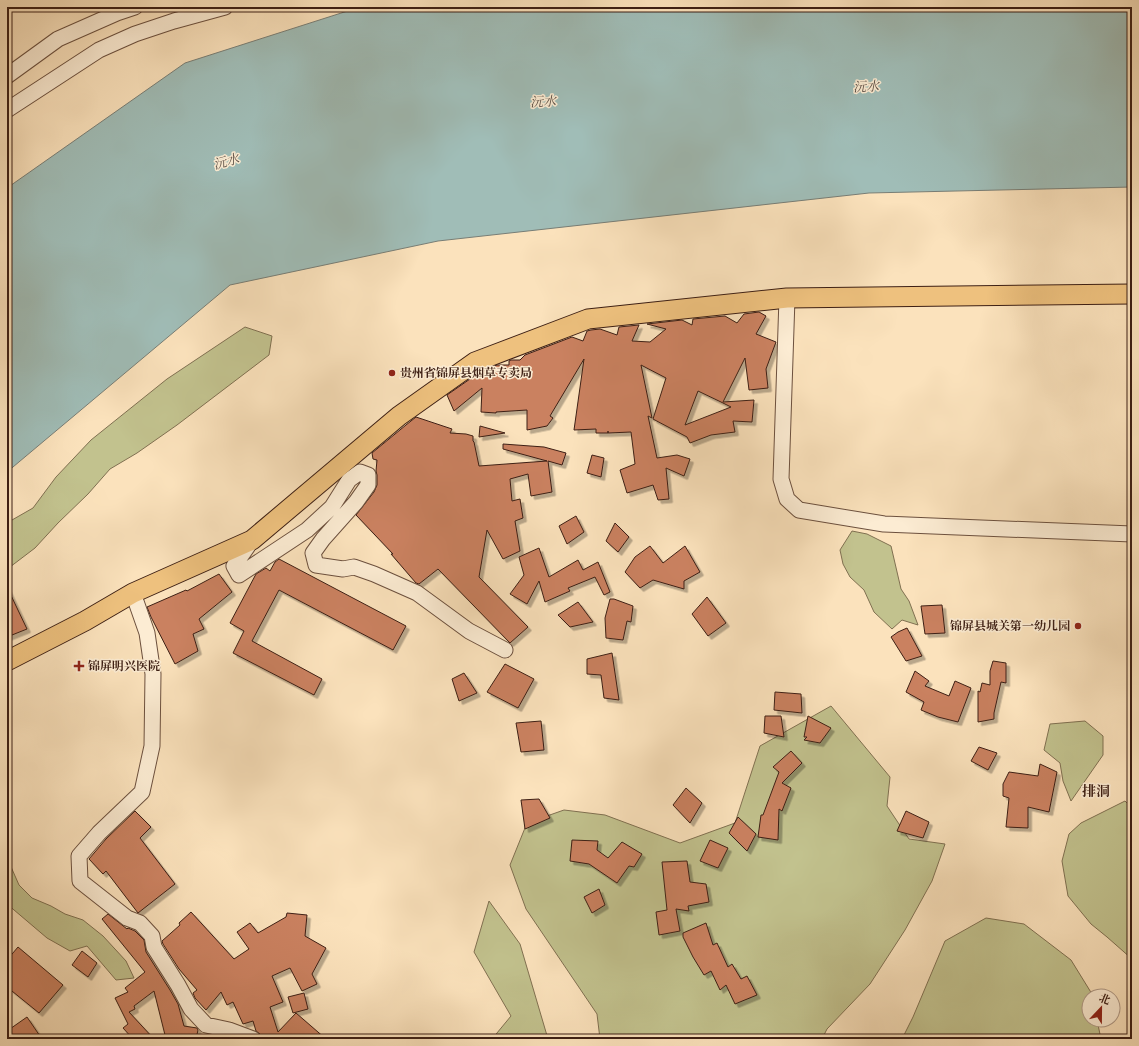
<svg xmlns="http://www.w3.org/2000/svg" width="1139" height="1046" font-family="Vollkorn,'Noto Serif SC',serif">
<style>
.green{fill:#c2c28e;stroke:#807051}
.water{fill:#a0bdb7;stroke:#787e76}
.building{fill:#ca8160;stroke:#3d1f14;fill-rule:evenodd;filter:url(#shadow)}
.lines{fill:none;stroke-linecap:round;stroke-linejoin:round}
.minor-casing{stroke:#6c503e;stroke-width:17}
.major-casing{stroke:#3d1f14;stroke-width:21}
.minor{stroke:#fcecd3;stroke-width:15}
.major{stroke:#eec17e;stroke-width:19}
.poi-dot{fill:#8f2418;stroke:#fcecd3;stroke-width:1.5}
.labels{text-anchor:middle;stroke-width:3;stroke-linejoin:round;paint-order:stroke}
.poi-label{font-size:12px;font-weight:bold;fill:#3d1f14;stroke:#fcecd3;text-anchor:start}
.water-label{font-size:13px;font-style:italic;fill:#5b4e45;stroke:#fcecd3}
.quarter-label{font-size:14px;font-weight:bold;fill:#3d1f14;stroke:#fcecd3}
</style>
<defs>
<filter id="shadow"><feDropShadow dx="3.5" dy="3.5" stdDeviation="0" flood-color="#0004"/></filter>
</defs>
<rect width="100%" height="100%" fill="#fbe2bc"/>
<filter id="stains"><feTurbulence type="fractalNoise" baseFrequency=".005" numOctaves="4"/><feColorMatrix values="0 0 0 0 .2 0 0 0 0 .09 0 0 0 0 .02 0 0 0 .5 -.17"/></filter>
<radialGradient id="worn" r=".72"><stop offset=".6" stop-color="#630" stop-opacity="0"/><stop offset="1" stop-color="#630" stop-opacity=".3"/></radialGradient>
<path class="green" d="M245,327L272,336L269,355L177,425L137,453L110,469L88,494L58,523L35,548L10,567L7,565V524L12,520L33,508L56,477L91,440L167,379Z
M852,531L867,534L891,546L901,589L909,601L918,625L902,620L892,629L874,612L864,590L850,577L843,564L840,550Z
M831,706L890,777L887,806L909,839L945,844L932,881L905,930L870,984L827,1029L822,1039H600L597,1014L526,909L510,865L527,823L564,810L605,815L680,843L735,823L760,746Z
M1085,721L1103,736V755L1071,801L1063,781L1060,763L1044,750L1050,724Z
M1125,801L1132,808V864L1130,870L1132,884V959L1107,937L1091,924L1068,896L1062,861L1069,834L1081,823Z
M7,860H8L19,885L32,898L51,906L65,914L83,920L103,936L126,961L134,978L116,980L87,946L70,951L47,938L7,904Z
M489,901L520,944L548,1039H492L511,1016L474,952Z
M986,918L1024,924L1071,960L1092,994V996H1089V1020H1097L1101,1039H902L913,1017L945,941Z"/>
<path class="water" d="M360,7H1132V187L869,193L438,241L230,285L7,472V188L185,63Z"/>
<path class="building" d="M759,312L766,316L756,334L776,342L766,369L768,388L749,390L745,358L723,402L754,400L752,422L733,421L735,432L711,435L690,443L687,437L653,419L666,378L641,365L652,418L648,416L657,458L677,455L690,459L684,476L666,468L669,499L658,500L653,485L627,493L620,470L635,464L631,432L608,433V431V433H596V429L574,430L584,359L550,416L553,418L547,426L527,430V410L496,412V413L481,412L482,388L454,411L447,395L480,372L497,365H509V361L511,360H520L525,355L572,337L583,341L587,331L591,330L600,329L617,335L619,327L639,325L632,341L650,342L666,329L647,324L682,320L692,325L693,319L725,316L737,323L744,314ZM698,391L721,402L731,407L685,425Z
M416,417L452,429L450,433L466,434L473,436V441L474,442L479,466L547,461L503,449V444L544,447L566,453L562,465L548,461L552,492L531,496L528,474L510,479L512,501L520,499L523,518L515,521L520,551L503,559L487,530L479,577L528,627L510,643L438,569L419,584L416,583L391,554H393L356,515L374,492L377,485V475L376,471L377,460L373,459L372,453L406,425Z
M480,426L505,433L479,437Z
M592,455L604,458L601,477L587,473Z
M576,516L584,532L567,544L559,526Z
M615,523L629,537L618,552L606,541Z
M650,546L663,563L685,546L700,572L684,581V589L653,580L640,588L625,572L635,557Z
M539,548L549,577L578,560L583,570L598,562L610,592L604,595L595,577L568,588L570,591L545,602L539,581L527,604L510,594L524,575L519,557Z
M279,559L406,626L393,650L279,590L252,641L322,679L314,695L233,653L244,631L230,623L256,574L266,568L270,571L275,562Z
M219,574L232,592L199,619L204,629L193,634L198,651L175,664L151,617L147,607L186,590L187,591Z
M7,587L27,629L7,637Z
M707,597L726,623L708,636L692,614Z
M610,599H614L633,606L631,622L627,621L623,640L606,638L605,618Z
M578,602L593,622L570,627L558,615Z
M942,605L945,633L925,634L921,606Z
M907,628L922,656L906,661L891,637L898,632Z
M612,653L619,700L604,698L601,675L587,674V659Z
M993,661L1006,663V683L1001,682L994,713V719L978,722V691L980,692L982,683L990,685V671Z
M505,664L534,679L518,708L487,692Z
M915,671L929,681L925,686L949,696L955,681L971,688L958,722L938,717L921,710L924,702L906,692Z
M464,673L477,693L459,701L452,679Z
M775,692L801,694L802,713L774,710Z
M765,716H781L784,737L764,733Z
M808,716L831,728L820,743L804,740L807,737H804Z
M541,721L544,750L521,752L516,723Z
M979,747L997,753L988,770L971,761Z
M791,751L802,763L782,783L791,788L782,811L779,809L778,840L758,837L761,815H763L779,772L773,767Z
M1040,764L1057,772L1049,812L1028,807V828L1006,827L1009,798L1003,796V784L1009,772L1038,776Z
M686,788L702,803L690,823L673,805Z
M539,799L550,818L525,829L521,800Z
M135,811L151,827L140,838L175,884L138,913L106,871L103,874L89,859L106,839Z
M906,811L929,822L923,838L897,831Z
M738,817L756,834L747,851L729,833Z
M572,840L598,841L597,850L608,858L622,842L642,854L634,867L629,866L617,883L589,864L570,861Z
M710,840L728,848L718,868L700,861Z
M687,861L690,882L706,884L709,902L688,906L689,911L676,909L680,931L659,935L656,912L667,910L662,862Z
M599,889L605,905L592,913L584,897Z
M191,912L234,959L249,949L237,932L250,923L258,933L286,917L287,913L307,915L305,936L326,948L312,974L317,984L302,991L290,968L272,976L283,1002L270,1007L278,1032L296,1013L326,1039H262L260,1034L256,1031L253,1021L243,1024L233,1002L227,1005L221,992L206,1010L195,998L193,993L197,990L179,969L163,944L162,941L180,925L179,923Z
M108,914L127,929L128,928L135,931L144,940L146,952L170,990L178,1004L184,1026L197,1028L198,1030L196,1039H166L154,991L134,1006L135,1009L129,1012L154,1039H133L123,1028L128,1024L115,998L128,992L125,988L145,972L102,919Z
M706,923L713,945L717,943L728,967L732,964L741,979L747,976L757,995L735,1004L726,985L720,990L711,971L704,975L693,957L683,937V933Z
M18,947L63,985L39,1013L7,987V960Z
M82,951L97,963L88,977L72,965Z
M304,993L308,1009L293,1013L288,997Z
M27,1017L42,1039H7V1031Z"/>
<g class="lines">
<defs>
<path id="minor" d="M7,76L58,39L117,13L135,7
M7,110L99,50L135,34L174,21L225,7
M787,298L781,479L787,499L799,510L884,524L1132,534
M252,540L234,566L239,575L307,530L332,507L349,480L360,472L368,475V485L356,502L323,539L313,553L316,565L343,569L354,567L374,574L417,593L469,631L505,650
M133,593L147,633L153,674L152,746L142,792L99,833L79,856L80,881L127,918L140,923L152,936L154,947L178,985L191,1009L206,1025L229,1030L253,1039"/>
<path id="major" d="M7,661L85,621L133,593L252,540L399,416L475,362L588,319L787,298L1132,294"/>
</defs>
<use href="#minor" class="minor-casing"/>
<use href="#major" class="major-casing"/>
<use href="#minor" class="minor"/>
<use href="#major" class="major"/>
</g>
<g class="poi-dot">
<circle cx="392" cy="373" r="4"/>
<circle cx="1078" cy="626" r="4"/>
<path d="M77 660h4v4h4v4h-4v4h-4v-4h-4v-4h4z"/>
</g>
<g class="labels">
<g class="poi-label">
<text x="400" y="377">贵州省锦屏县烟草专卖局</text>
<text x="1070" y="630" text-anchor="end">锦屏县城关第一幼儿园</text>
<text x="88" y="670">锦屏明兴医院</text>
</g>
<g class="water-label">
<text transform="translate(866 86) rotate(-3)" y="5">沅水</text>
<text transform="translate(543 101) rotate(-3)" y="5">沅水</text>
<text transform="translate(226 161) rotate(-15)" y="5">沅水</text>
</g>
<g class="quarter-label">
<text x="1096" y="796">排洞</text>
</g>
</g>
<rect width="1139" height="1046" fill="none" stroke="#fbe2bc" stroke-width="24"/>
<rect x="8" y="8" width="1123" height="1030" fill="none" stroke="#3d1f14" stroke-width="2"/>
<rect x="12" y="12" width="1115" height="1022" fill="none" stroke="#3d1f14"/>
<g transform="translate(1101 1008) rotate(22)"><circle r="19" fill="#fcecd3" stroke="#b09a87"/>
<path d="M0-3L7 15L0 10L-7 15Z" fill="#8f2418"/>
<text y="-6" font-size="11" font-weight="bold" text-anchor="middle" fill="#3d1f14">北</text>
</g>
<rect width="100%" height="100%" filter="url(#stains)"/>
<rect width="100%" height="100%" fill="url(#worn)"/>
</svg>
